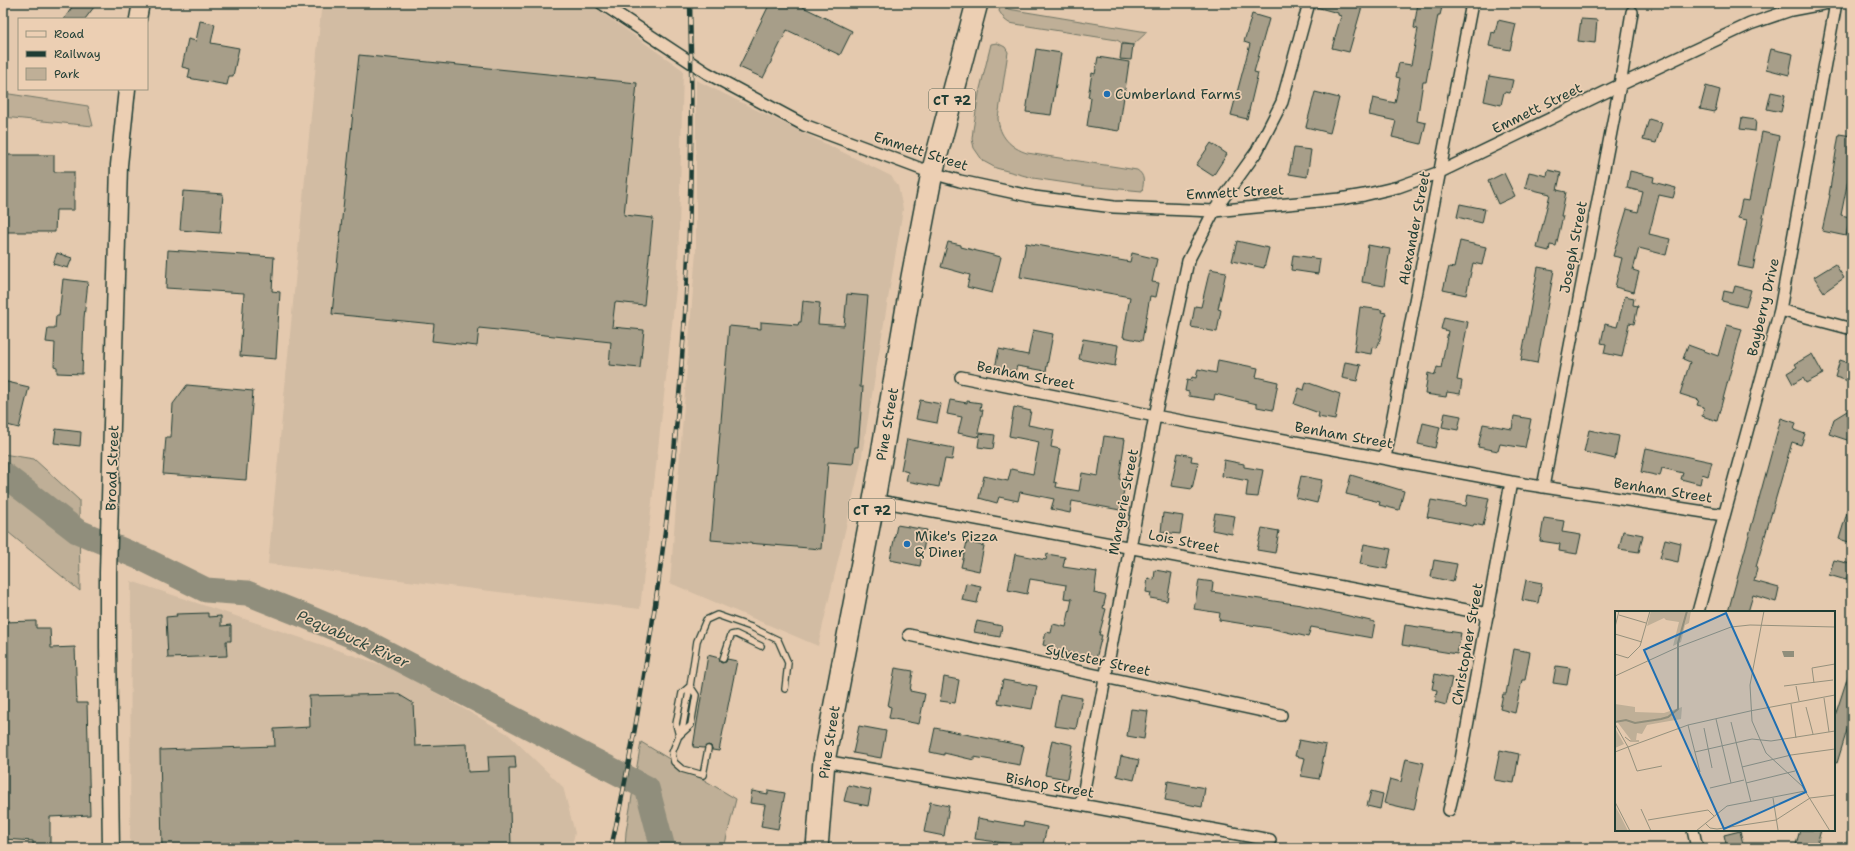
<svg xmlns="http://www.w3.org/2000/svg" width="1855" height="851" font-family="'Shantell Sans',sans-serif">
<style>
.built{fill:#d2bca3}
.green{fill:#bfaf97;stroke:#6f7666}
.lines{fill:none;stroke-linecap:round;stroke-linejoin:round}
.river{stroke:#908e7b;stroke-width:25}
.building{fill:#a79e89;stroke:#1f3d34}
.lane-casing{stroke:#1f3d34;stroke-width:8}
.street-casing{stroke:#1f3d34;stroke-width:14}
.secondary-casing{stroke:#1f3d34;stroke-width:19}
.highway-casing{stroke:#1f3d34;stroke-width:24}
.lane{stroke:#eccfb3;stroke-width:5.5}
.street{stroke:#eccfb3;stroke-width:11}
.secondary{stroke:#eccfb3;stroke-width:16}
.highway{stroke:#eccfb3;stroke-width:21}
.rail-casing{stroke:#1f3d34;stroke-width:4.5}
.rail{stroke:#eccfb3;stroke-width:3;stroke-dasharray:9;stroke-linecap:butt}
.poi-dot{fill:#1f6fb2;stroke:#eccfb3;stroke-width:1.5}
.labels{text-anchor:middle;stroke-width:3.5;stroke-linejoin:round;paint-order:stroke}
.shield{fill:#eccfb3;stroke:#5c695a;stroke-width:1}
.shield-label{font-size:13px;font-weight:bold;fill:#1f3d34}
.poi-label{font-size:14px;fill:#1f3d34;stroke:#eccfb3;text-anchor:start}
.street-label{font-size:14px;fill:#1f3d34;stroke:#eccfb3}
.water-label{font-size:15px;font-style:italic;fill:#30493f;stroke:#eccfb3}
.inset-river{fill:none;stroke:#908e7b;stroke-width:2}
.inset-road{fill:none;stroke:#95917d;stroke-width:1}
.view{fill:#1f6fb2;fill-opacity:0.15;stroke:#1f6fb2;stroke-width:2}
.inset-edge{fill:none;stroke:#1f3d34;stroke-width:2}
</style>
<rect width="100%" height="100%" fill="#e4c9ae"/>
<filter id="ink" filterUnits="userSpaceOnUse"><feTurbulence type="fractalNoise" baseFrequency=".025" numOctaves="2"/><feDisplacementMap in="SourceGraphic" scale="8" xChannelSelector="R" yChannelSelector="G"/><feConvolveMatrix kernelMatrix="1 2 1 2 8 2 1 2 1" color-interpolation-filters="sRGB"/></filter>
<g filter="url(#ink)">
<path class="built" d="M328,3H588L683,70L678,271L640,609L268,564L321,11Z
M696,80L891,176L898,186L903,209L860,467L818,646L670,583L696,251Z
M131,581L394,669L508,734L563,787L575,833L571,848H130Z"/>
<path class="green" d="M1001,4L1008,9L1147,32L1133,45L1122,43L1117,40L1009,23L1005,20L999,11Z
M997,43L1005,47L1008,52L998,118C999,136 1011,148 1027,153L1137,170C1145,175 1144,182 1142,191L1087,186L1033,178L996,168L983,161L974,148L972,139L973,130L979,93L991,44Z
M3,93L88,106L93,126L3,117Z
M3,454L34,459L79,500L80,591L3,528Z
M641,742L736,799L724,848H625L626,832Z"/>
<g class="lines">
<path class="river" d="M3,474L77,531L143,559L206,590L247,593L305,616L362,640L647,788L663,848"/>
</g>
<path class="building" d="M75,3H97L85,19H64Z
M770,3H805L803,7L852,31L840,55L787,30L763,78L739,67Z
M1317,3H1363L1349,52L1332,48L1341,16L1338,15V13L1316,7Z
M1418,3H1443L1440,15H1438L1426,82H1423L1417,121L1426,123L1421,144L1392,137L1396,121L1369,115L1373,98L1395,103L1400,78L1396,77L1399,63L1411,65L1418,29L1414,28Z
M1252,14L1269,19L1254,72L1258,73L1247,119L1231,115L1250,44L1244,42Z
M1581,19L1597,20L1595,43L1578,41Z
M1498,20L1516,24L1510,50L1489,46L1492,32L1495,33Z
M200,21L215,24L211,43L239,48L233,76H229L227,85L188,78L190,69L182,67L188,39L196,41Z
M1122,44L1133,45L1131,60L1120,59Z
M1036,49L1061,53L1051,115L1026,112Z
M1771,49L1793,54L1789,75L1766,69Z
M359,55L637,83L624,215L653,218L644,305L615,302L612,327L644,330L640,368L609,365L611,342L479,328L477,346L432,341L434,324L332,314Z
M1098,57L1129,62L1119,131L1087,126L1091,98L1088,97L1092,73L1095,74Z
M1489,76L1513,80L1510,93L1504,92L1501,105L1484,101Z
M1706,86L1720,90L1715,112L1700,109Z
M1315,92L1339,98L1330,133L1306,127Z
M1771,92L1785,95L1781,112L1767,109Z
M1742,118L1756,120L1755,131L1740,129Z
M1649,119L1662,123L1656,143L1643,140Z
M1762,132L1779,136L1753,269L1738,266L1747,220L1738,218L1742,200L1749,201Z
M1839,134L1852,136V160L1841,215L1850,217L1846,236L1822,231L1830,195H1829Z
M1211,143L1227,154L1213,176L1196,165Z
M1294,148L1311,150L1307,177L1289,174Z
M3,155H54V172H74V210H56L55,232H3Z
M1548,170L1561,173L1557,190L1566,192L1561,216H1563L1556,246L1550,245L1549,251L1537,248L1550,194L1525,188L1529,172L1547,176Z
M1630,171L1654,177L1653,182L1676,188L1673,198L1659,195L1649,234L1670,239L1666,255L1639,248L1633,270L1639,272L1634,292L1615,287L1622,258L1613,256L1627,209L1638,212L1643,192L1627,188Z
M1504,173L1515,196L1498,204L1488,181Z
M183,191L223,194L220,233L180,230Z
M1460,204L1485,209L1482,223L1457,217Z
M1237,241L1269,248L1264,268L1232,261Z
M1460,241L1486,247L1482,265L1473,263L1466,295L1443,290L1449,267L1454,268Z
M948,242L961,245V247L1001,257L992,293L967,287L970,275L941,267Z
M1026,243L1130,262L1132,253L1157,259L1152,282L1159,283L1156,297L1150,296L1142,341L1123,337L1130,297L1020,277Z
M1368,245L1390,249L1384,286L1362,282Z
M168,250L274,257L272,291L280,292L276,359L240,356L244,293L166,288Z
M57,253L72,258L68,268L53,264Z
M1293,255L1320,259L1318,274L1291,270Z
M1835,264L1844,278L1824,292L1814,277Z
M1538,267L1554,270L1537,363L1521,360Z
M1210,269L1226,272L1218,309L1221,310L1217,332L1191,327L1195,306L1201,307Z
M63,279L88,282L84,318L82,374L57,373V367L54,366L55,343L46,342L48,328H55L56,316H59Z
M1735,286L1751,290L1746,307L1722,301L1724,291L1733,293Z
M847,294L868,296L860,387H863L858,447H855L853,464L828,462L821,549L711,540L729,326L761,329V322L798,325L799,322H801L803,301L820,303L818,324L844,326Z
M1625,296L1634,298L1633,305L1638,306L1634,324L1629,323L1622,357L1604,353L1606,344L1601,343L1605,324L1617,327Z
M1360,307L1382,310L1381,312L1386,313L1379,343L1377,348L1372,347L1371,354L1354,351Z
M1444,317L1468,322L1457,380L1462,381L1460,394L1447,392L1446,397L1425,394L1428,373L1435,375L1437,367L1441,368L1448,331L1441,329Z
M1727,325L1742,329L1717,421L1702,416L1704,407L1697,405L1699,400L1680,394L1690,362L1683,359L1688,345L1718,356Z
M1033,330L1053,334L1046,371L1017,366L1015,372L995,368L999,349L1028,355Z
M1083,339L1118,345L1115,366L1079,359Z
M1812,354L1823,374L1806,383L1803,378L1793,384L1787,373L1797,367L1795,364Z
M1218,360L1258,368L1256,377L1278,382L1273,410L1257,407V404L1215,394L1214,400L1189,396V392L1185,391L1187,380L1191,381L1192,377L1196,378L1198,369L1216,373Z
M1840,360L1852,364V382L1835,377Z
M1345,362L1361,365L1357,381L1342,378Z
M3,381L29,387L19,428L3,424Z
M1306,382L1340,394L1335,420L1318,417L1319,413L1294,404L1299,388L1304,390Z
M187,385L253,391L246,480L163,474L166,437H171L173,404Z
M920,400L941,404L937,423L916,419Z
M950,400L967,403V401L981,403L980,410H983L977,437L958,433L962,417L947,414Z
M1014,407L1031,411L1028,425L1054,430L1051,447L1060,449L1054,482L1057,483L1056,487L1079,491L1082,473L1098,476L1104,436L1125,439L1119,479L1126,480L1120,510L1072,501L1070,513L1051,509L1054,499L1020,492L1018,501L999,497L997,503L979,498L984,476L1008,481L1011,469L1033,474L1039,442L1009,436Z
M1852,408V434L1850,441L1829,434L1834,419Z
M1445,413L1461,416L1458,430L1442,427Z
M1514,416L1531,419L1525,448L1500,444L1498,451L1478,447L1483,424L1512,429Z
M1781,418L1796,423L1794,430L1805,434L1801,445L1792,442L1756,567L1757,568L1754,581L1779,588L1776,602L1753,595L1748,612H1728Z
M1423,423L1440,427L1435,448L1418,444Z
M56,429L81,432L80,446L54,443Z
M1589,430L1619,436L1615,459L1584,452Z
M980,433L995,435L993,449L978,447Z
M907,439L954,448L952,460L945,459L939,487L906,481L908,472L901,470Z
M1646,448L1712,462L1708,476L1702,474L1700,484L1681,479L1683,473L1662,468L1660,476L1641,472Z
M1178,453L1192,456L1191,461L1198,462L1192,489L1171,486Z
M1224,460L1244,464V467L1263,470L1258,497L1246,496L1248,481L1222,476Z
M1351,475L1404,491L1399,510L1379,505L1380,502L1346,494Z
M1301,476L1322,480L1317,503L1296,498Z
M1468,494L1489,498L1483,526L1474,524L1473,526L1427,517L1431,500L1466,506Z
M1849,506H1852V543L1839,539Z
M1163,513L1183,516L1180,534L1161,532Z
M1215,513L1235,516L1232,534L1212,530Z
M1544,518L1564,521L1562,532L1581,535L1577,554L1559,551L1560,544L1540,541Z
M897,525L927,530L920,566L890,560Z
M1262,528L1279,531L1275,553L1257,550Z
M1623,531L1643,535L1639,552L1619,549Z
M1665,539L1681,543L1678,562L1660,558Z
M967,542L984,546L979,571L961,567Z
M1364,544L1391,549L1387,569L1360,564Z
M1015,554L1046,560L1047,554L1065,557L1063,567L1097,572L1094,593L1106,596L1103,608L1106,609L1099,635H1102L1096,659L1051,649V647L1043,645L1046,632L1051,633L1053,624L1066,627L1072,599L1064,598L1066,585L1030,579L1027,594L1008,590Z
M1434,560L1457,564L1453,582L1431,577Z
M1834,560L1851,564L1846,580L1829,575Z
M1155,570L1172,573L1167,601L1150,598L1151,593L1146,592L1148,578L1154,580Z
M1199,580L1213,582L1212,592L1301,605L1375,622L1372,638L1311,627L1308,637L1270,628L1219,620L1220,613L1194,609Z
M1526,580L1542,583L1538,603L1522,600Z
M966,583L981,586L977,603L962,600Z
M208,613V617L221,616V626L231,625V641H226L227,656L168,658L166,617L177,616L176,614Z
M36,621V628H50L51,648L75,647L77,703H87L90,815L50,817V848H33V841L3,839V622Z
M977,621L1002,626L1000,637L974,632Z
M1405,625L1461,633L1457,654L1402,645Z
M1514,649L1530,652L1525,680H1522L1515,713L1500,709L1503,694H1506Z
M708,655L719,658L720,662L722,663L726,662L727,659L737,661L719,751L712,750L711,746L708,745L704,748L693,747Z
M1556,666L1570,668L1567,685L1553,683Z
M895,668L913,671L910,691L925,694L919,724L889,718L891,707L888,706Z
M1850,670H1852V714L1837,763L1834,762V719Z
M1435,674L1452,678L1446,705L1435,702L1437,690L1432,689Z
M944,677L959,680L955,703L940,701Z
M1003,680L1037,686L1032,709L998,703Z
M398,694L413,703L415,746L467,744L468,772L489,771L488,757L515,756L516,768H509L511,848H162L160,750L275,746L274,729L310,727L309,696Z
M1060,694L1082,698L1076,729L1054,726Z
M1131,709L1148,711L1144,739L1127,736Z
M859,726L886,731L881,758L853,753Z
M935,728L1024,746L1020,765L974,757V760L944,753V755L930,752Z
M1052,740L1073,745L1067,779L1045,775Z
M1299,740L1326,745L1319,779L1301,776L1305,758L1295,756Z
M1500,750L1519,754L1514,783L1494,780Z
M1121,756L1139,760L1134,780L1117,776Z
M1406,759L1424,763L1414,810L1384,803L1390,779L1401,782Z
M1168,781L1205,788L1202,807L1165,800Z
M848,785L871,790L868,806L844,801Z
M768,790L785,793L778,829L761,826L765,805L750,803L752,791L768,794Z
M1371,791L1383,794L1380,809L1367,806Z
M930,802L949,806L944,836L924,832Z
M978,818L1023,826L1024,822L1047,827L1042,848L975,839Z
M1800,830H1821L1816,848H1795Z
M1740,831L1744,848H1727L1724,835Z"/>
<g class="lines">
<defs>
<path id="lane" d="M723,659L731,635L736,634L761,646
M690,686L683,725L672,753L674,762L682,769L703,775L708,749
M680,735L691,725L696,695L690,686
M679,736L676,724L682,693L690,686L697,641L706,620L717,615L751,627L778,640L788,663L785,689"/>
<path id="street" d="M601,3L707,73L804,125L932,173L960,181L1034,197L1114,207L1214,211L1340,199L1364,195L1398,187L1440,172L1620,85L1750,24L1791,10L1828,3
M1780,310L1852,329
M961,377L1155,416L1511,482L1724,515
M1385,458L1472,3
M1543,487L1620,85L1632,12
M874,500L1488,614
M1698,612L1780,310L1836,3
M909,635L1281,715
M824,761L1081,805L1270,840
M1081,805L1155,416L1188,261L1214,211L1257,151L1282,102L1309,3
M1449,810L1461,760L1511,482
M1693,830L1697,848
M1852,848V847"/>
<path id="secondary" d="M138,19L141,3
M111,848L108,647V573L119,165L127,89"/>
<path id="highway" d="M817,848L824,761L874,500L912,277L932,173L977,3"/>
</defs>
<use href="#lane" class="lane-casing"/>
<use href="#street" class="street-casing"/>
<use href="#secondary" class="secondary-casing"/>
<use href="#highway" class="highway-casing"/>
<use href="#lane" class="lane"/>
<use href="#street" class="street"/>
<use href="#secondary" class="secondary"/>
<use href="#highway" class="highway"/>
<defs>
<path id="rail" d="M611,848C625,787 636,725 646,663C682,445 696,224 690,3"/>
</defs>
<use href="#rail" class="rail-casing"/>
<use href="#rail" class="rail"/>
</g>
</g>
<g class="poi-dot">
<circle cx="1107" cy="94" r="4"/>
<circle cx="907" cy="544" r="4"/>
</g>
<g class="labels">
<g class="shield">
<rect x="929" y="89" width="46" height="22" rx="3"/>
<rect x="849" y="499" width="46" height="22" rx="3"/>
</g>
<g class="shield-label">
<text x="952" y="105">CT 72</text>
<text x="872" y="515">CT 72</text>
</g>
<g class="poi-label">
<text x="1115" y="99">Cumberland Farms</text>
<text x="915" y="541">Mike's Pizza<tspan x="915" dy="16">&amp; Diner</tspan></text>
</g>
<g class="street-label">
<text transform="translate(1537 108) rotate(-26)" y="5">Emmett Street</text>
<text transform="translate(921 151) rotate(18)" y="5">Emmett Street</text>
<text transform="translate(1235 192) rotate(-3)" y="5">Emmett Street</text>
<text transform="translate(1414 228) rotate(-79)" y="5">Alexander Street</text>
<text transform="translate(1573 247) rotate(-79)" y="5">Joseph Street</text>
<text transform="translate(1763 307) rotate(-77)" y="5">Bayberry Drive</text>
<text transform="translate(1026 375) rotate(11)" y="5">Benham Street</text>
<text transform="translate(887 424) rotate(-80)" y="5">Pine Street</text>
<text transform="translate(1344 435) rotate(10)" y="5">Benham Street</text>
<text transform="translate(112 468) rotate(-88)" y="5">Broad Street</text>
<text transform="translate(1663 490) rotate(9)" y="5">Benham Street</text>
<text transform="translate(1123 502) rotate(-79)" y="5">Margerie Street</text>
<text transform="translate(1184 541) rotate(11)" y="5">Lois Street</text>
<text transform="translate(1467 644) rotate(-80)" y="5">Christopher Street</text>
<text transform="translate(1098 660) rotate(12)" y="5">Sylvester Street</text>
<text transform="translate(829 742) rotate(-81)" y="5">Pine Street</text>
<text transform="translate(1050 785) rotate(10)" y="5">Bishop Street</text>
</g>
<g class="water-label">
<text transform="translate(353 639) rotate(24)" y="5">Pequabuck River</text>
</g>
</g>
<g transform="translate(1615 611)">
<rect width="220" height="220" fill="#e4c9ae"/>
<path d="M36,0H76L74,12L70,14L66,31L58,35L64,11L51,9L49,7L32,15ZM0,93L20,96V101L49,102L67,96L66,108L32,114L27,123L22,122L21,129H16L0,108ZM0,117L9,133L0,137ZM0,195L4,202L13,220H0Z" fill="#bfaf97"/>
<path d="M167,40H179V46H169Z" fill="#908e7b"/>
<path class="inset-river" d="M0,111L11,109L20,112L46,108L53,106L63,98V32L72,0"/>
<path class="inset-road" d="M149,0L135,74L137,110L151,142L187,175L215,220M4,4L31,12M0,16L4,0M0,23L27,31M0,43L13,47L25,35L35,0M0,65L61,37L116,16L135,14L220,16M199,72L197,57L220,53M169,75L218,69M181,75L184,90M209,87L214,121M176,93L181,127M191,96L198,123M101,108L116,172M116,111L136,191M0,113L13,136L73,114L135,100L220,84M73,114L85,161M89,117L97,157M10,126L15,130H24M13,136L22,160L47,155M0,141L13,136M80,141L137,128L156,130L220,120M127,156L176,144L220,138M131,172L180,160M95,177L129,169M158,187L163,219M0,191L15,220M26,198L36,220M33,209L93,199L99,205M90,212L95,217L102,218L161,209L195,187L220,184M81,220L112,195L190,180"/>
<path class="view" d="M111,2L191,181L109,218L29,39Z"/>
<rect width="220" height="220" class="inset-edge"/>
</g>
<rect width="1855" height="851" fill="none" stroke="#eccfb3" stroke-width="16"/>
<rect x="8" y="8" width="1839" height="835" fill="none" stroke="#1f3d34" stroke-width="1.5" filter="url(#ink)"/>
<rect x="18" y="18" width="130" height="72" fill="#eccfb3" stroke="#9a9580"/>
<rect x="26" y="31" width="20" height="6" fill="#eccfb3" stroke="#9a9580"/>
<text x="54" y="38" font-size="12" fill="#1f3d34">Road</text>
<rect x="26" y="51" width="20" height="6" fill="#1f3d34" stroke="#9a9580"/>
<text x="54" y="58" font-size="12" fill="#1f3d34">Railway</text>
<rect x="26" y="68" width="20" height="12" fill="#bfaf97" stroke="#9a9580"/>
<text x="54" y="78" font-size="12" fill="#1f3d34">Park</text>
</svg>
